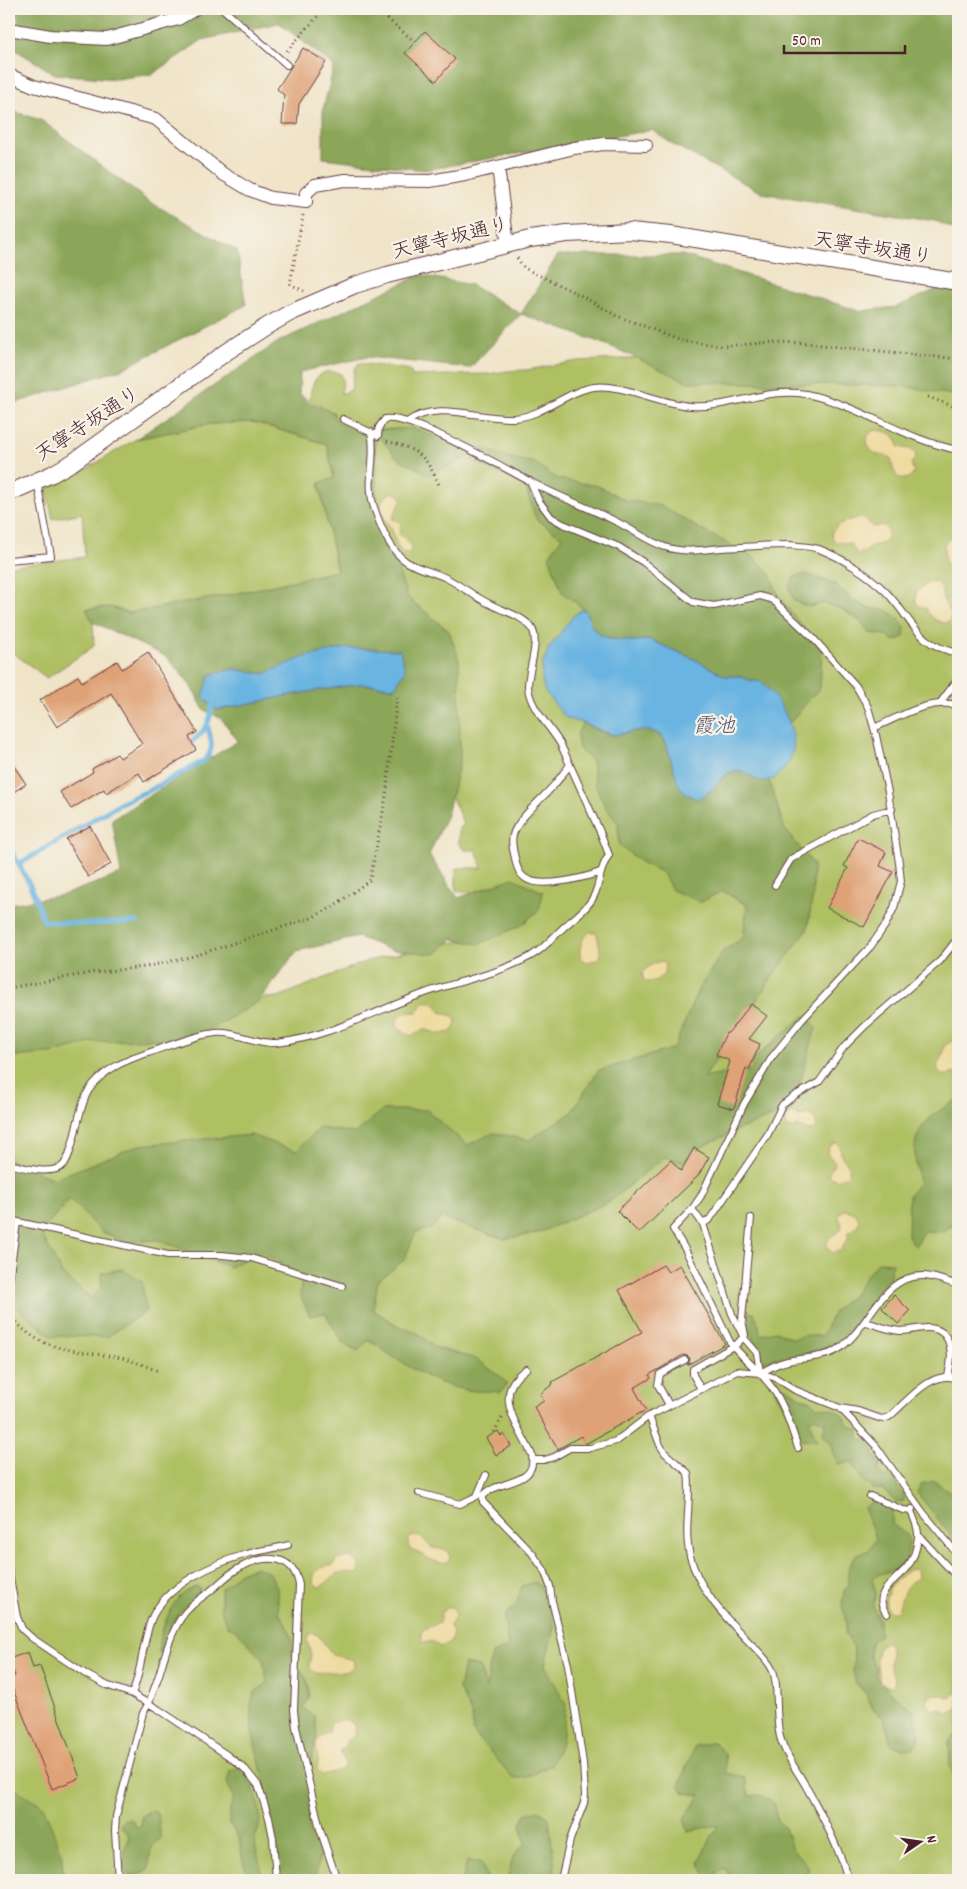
<svg xmlns="http://www.w3.org/2000/svg" width="967" height="1889" font-family="Dekko,'Klee One',sans-serif">
<style>
.green{fill:#afc063;stroke:#7c7047}
.forest{fill:#8ba659;stroke:#6a6242;fill-rule:evenodd}
.sand{fill:#eeda9e;stroke:#9c7c64}
.water{fill:#69b4e1;stroke:#5a6a86}
.lines{fill:none;stroke-linecap:round;stroke-linejoin:round}
.stream{stroke:#69b4e1;stroke-width:5}
.building{fill:#dfa277}
.service-casing{stroke:#633d43;stroke-width:8}
.minor-casing{stroke:#633d43;stroke-width:14}
.tertiary-casing{stroke:#633d43;stroke-width:18}
.path{stroke:#633d43;stroke-width:3;stroke-dasharray:1 4;stroke-linecap:butt}
.service{stroke:#fff;stroke-width:6}
.minor{stroke:#fff;stroke-width:12}
.tertiary{stroke:#fff;stroke-width:16}
.labels{text-anchor:middle;stroke-width:4.5;stroke-linejoin:round;paint-order:stroke}
.street-label{font-size:20px;fill:#4a1f2b;stroke:#f7f3e8}
.water-label{font-size:21px;font-style:italic;fill:#55536b;stroke:#f7f3e8}
</style>
<rect width="100%" height="100%" fill="#f7f3e8"/>
<filter id="ink" filterUnits="userSpaceOnUse"><feTurbulence type="fractalNoise" baseFrequency=".02" numOctaves="2"/><feDisplacementMap in="SourceGraphic" scale="10" xChannelSelector="R" yChannelSelector="G"/><feConvolveMatrix kernelMatrix="1 2 1 2 8 2 1 2 1" color-interpolation-filters="sRGB"/></filter>
<filter id="wash" filterUnits="userSpaceOnUse"><feTurbulence type="fractalNoise" baseFrequency=".0096" numOctaves="4" result="noise"/><feDisplacementMap in="SourceGraphic" scale="20" xChannelSelector="R" yChannelSelector="G"/><feGaussianBlur stdDeviation="1.12" result="paint"/><feColorMatrix in="noise" values="0 0 0 0 0 0 0 0 0 0 0 0 0 0 0 0 0 1.4 0 .05"/><feComposite in="paint" operator="in"/></filter>
<g filter="url(#wash)">
<rect width="100%" height="100%" fill="#f0e4c8"/>
<path class="green" d="M646,358L777,363L958,393V1880H9V1019L278,997L367,961L428,946L477,939L487,892H460L456,890V869L459,868H482L476,850H464L459,844V828L464,825L441,773L319,418L320,404H314L310,400C310,381 321,365 341,374L343,380L341,394L351,390L354,370L359,363L405,369L410,370L412,376L488,374L508,371L527,370L578,361Z
M253,422L327,444L334,479L319,483L337,571L234,594L129,613L110,607L87,610L93,622L94,646L47,678L13,653L9,658V566L85,557L82,513L53,519L46,489L83,471L136,439L211,424Z"/>
<path class="forest" d="M9,9H958V232L935,221L762,193L672,144L652,130L425,170L323,158V109L334,66L279,23L202,40L153,74L116,79L55,74L11,47L19,17L9,16Z
M9,110L41,120L148,201L237,251L246,305L122,369L9,405Z
M558,255H683L860,311L896,307L958,280V396L902,386L688,382L610,346L521,314L470,368L367,357L300,372L299,393L312,404L333,412L338,423L375,430L414,428L451,443L474,445L510,458L535,463L558,479L598,486L625,500L662,506L707,533L752,556L769,572L779,597L822,650L820,687L789,724L785,716L757,680H749L739,676H725L694,659L650,640L631,641L610,639L599,634L592,627L585,610L562,592L549,556L562,537L536,519L525,486L466,458L429,475L396,457L375,431L377,512L408,598L449,631L459,660L460,760L447,815L429,855L458,898L513,878L543,892L539,910L520,926L479,944L453,939L435,954L391,950L358,937L297,951L258,1002L198,1037L94,1042L51,1054L9,1057V904L63,895L121,874L112,819L238,741L221,718L204,710L191,686L167,657L93,622L86,609L110,607L129,613L234,594L337,571L319,483L334,478L327,444L253,422L211,424L136,439L278,342L420,275L471,285L521,314ZM233,669L264,674L394,687L360,684L301,693L217,710L203,697Z
M807,574L837,585L850,598L868,608L886,610L898,618L905,627L904,637L894,641L885,635L869,633L861,622L843,610L824,603L809,607L794,601L789,587L794,577Z
M583,723C590,726 600,733 608,734C623,736 638,726 654,732C676,740 667,778 690,796C696,795 704,795 709,793C718,789 721,775 732,772C747,767 753,781 769,780L785,830L813,864V895L807,930L771,979L704,1078L739,1071L805,1015L816,1027L799,1086L775,1116L740,1129L705,1145L682,1162L664,1157L609,1202L538,1233L504,1239L442,1218L431,1229L416,1232L404,1260L378,1281L373,1310L397,1325L419,1334L434,1347L476,1359L500,1376L507,1384L501,1392C489,1391 477,1392 466,1390C430,1383 398,1361 369,1340L358,1351L344,1344L325,1313L310,1316L300,1295L302,1276L262,1252L229,1267L158,1240L128,1242L101,1232L70,1199L41,1232L62,1274L91,1298L101,1288L102,1273L122,1269L142,1282L146,1311L107,1337L51,1336L14,1305L9,1274V1160L54,1179L139,1145L251,1135L296,1151L319,1128L356,1133L383,1110H427L467,1145L494,1133L529,1140L571,1113L598,1071L674,1048L698,990L723,951L743,938L747,905L722,891L701,902L672,890L663,873L642,863L619,845L618,823L605,807L595,784L592,761L579,749L577,734Z
M958,1100V1225L954,1224L941,1232L925,1231L915,1246L908,1236L909,1196L919,1182C918,1173 915,1163 915,1154C913,1126 936,1111 958,1100Z
M878,1262L893,1263L889,1279L876,1292L870,1306L855,1325L839,1342L796,1357L763,1361L745,1321L747,1313H754L759,1325L760,1335L776,1331L793,1339L804,1335L822,1336L835,1310L854,1294L865,1277Z
M782,1386C793,1389 798,1399 810,1400L817,1407C832,1408 842,1410 848,1425L858,1429L860,1439H867L873,1446L874,1457L882,1459L879,1471L883,1478L892,1474L897,1481L898,1490L904,1494V1501L896,1502L882,1489H872L860,1477L852,1462L837,1464L831,1442L823,1436L825,1422L815,1417L809,1421L817,1441L801,1440C797,1432 796,1424 791,1416C786,1407 780,1402 775,1391Z
M934,1481L958,1498V1545L917,1492L922,1484Z
M872,1502L892,1509V1524L908,1536C910,1549 908,1564 894,1570C885,1574 882,1571 872,1579L876,1593L873,1605L879,1620L880,1635L871,1642L870,1657L876,1668V1677L891,1693L913,1710L920,1736L914,1748L902,1749L891,1744L884,1718L874,1711L866,1694L856,1683L853,1672L854,1647L845,1634L846,1622L842,1606L844,1591L849,1584L848,1570L855,1556L868,1551L876,1539L864,1508Z
M256,1567L270,1573L277,1588L279,1612L292,1636V1658L307,1680L310,1696L303,1708L315,1717L317,1735L310,1765L309,1828L321,1847L315,1880H276L277,1850L261,1768L252,1732L251,1705L254,1693L267,1683L263,1659C247,1647 248,1636 227,1626L221,1610V1589L239,1573Z
M535,1582L547,1593L554,1627L545,1665L566,1705L562,1742L551,1765L528,1777L514,1779L473,1732L472,1716L459,1689L464,1664L480,1667L486,1689L492,1654L508,1647L504,1616L516,1605L522,1586Z
M197,1586L200,1588L199,1594C189,1602 181,1609 174,1620C170,1629 166,1648 159,1653C156,1642 169,1609 177,1600C182,1594 190,1589 197,1586Z
M958,1732V1790L950,1766L949,1741Z
M714,1742L725,1754L726,1773L745,1777L749,1796L760,1795L775,1804L777,1821L785,1828L792,1848L809,1868L804,1880H732L725,1868L707,1879L699,1861L718,1825L688,1831L684,1818L701,1795L684,1793L679,1785L695,1746Z
M239,1769C254,1781 263,1808 259,1826C259,1830 256,1834 255,1838C254,1852 264,1866 261,1880H246L248,1874L243,1863L239,1837L230,1825V1809L234,1797L227,1783L230,1770Z
M9,1785L43,1806L61,1851L64,1880H9Z
M539,1810L549,1818L556,1880H507L513,1857L525,1843L521,1824L525,1814Z
M154,1811L159,1816C158,1824 161,1831 160,1839C149,1846 150,1855 149,1868C142,1874 138,1876 128,1875C121,1863 122,1850 129,1840L128,1833L121,1827V1823L125,1819H131L136,1827L141,1826L142,1816L148,1812Z
M467,1861L480,1862L489,1880H462Z"/>
<path class="sand" d="M875,430C888,431 896,433 899,447L910,449L915,453L916,458L911,463L914,472L911,477L905,479L897,477L893,469L891,458C886,455 883,456 879,455C866,451 862,435 875,430Z
M391,492L398,494L402,499L392,519L399,522L401,524L399,534C405,540 411,539 411,551L407,554C397,552 396,541 393,532C388,521 377,514 382,500Z
M861,518L867,520L872,527L883,525L887,529L888,536L882,544L870,546L866,552L857,554L851,544L834,541L831,534C836,523 849,519 861,518Z
M958,535V563L950,566L945,562L944,545L949,539Z
M932,581L940,584C943,589 941,596 944,601C948,609 955,613 948,623C939,624 929,617 926,608L919,606L916,602V592L926,584Z
M590,932H595L597,934L601,955L597,960L586,962L581,959C578,949 581,937 590,932Z
M661,961L665,964L664,974C659,979 652,984 644,981L642,973C647,967 654,963 661,961Z
M428,1001L438,1006L440,1012L455,1017L456,1025L451,1032L440,1034L423,1029L416,1034L410,1036L398,1028C394,1013 406,1012 417,1012L422,1004Z
M952,1041L958,1042V1074L953,1072L948,1075H941C934,1066 939,1063 943,1054C944,1051 944,1048 945,1045Z
M793,1113L799,1117L808,1114C815,1117 818,1122 815,1129L809,1131L798,1126L788,1129C783,1125 786,1119 788,1115Z
M834,1143H837C841,1147 840,1149 841,1154C844,1163 854,1165 847,1176L837,1180L830,1177L829,1172L835,1163L827,1153L829,1147Z
M844,1210C860,1211 865,1225 848,1232V1239L840,1251L832,1253C820,1240 832,1237 841,1230L842,1225L838,1215Z
M415,1536L421,1537L432,1548L446,1550L450,1556L449,1561C437,1567 422,1554 411,1549L408,1547L409,1538Z
M348,1557C355,1558 359,1562 360,1569L358,1574C351,1574 342,1571 336,1574C329,1579 327,1585 318,1587L314,1584C311,1571 322,1565 333,1566L336,1560Z
M912,1569L917,1570L918,1577C915,1581 911,1581 908,1585C903,1590 900,1606 897,1612H890C877,1598 898,1574 912,1569Z
M447,1607H452C458,1615 454,1619 450,1626L453,1633L450,1643L440,1647L432,1641L424,1643L422,1642L421,1633L424,1629L439,1623L441,1613Z
M312,1633L318,1635L333,1655L354,1660L353,1667C346,1674 339,1672 330,1672C320,1673 315,1676 309,1666L311,1655L307,1640L309,1634Z
M885,1642L889,1643C894,1654 885,1667 895,1678L894,1685L890,1687L880,1683L876,1658L879,1646Z
M958,1689V1709L949,1714L941,1709L936,1710L930,1709L927,1702L931,1695L938,1694L949,1697L955,1694Z
M339,1720H347L354,1725L356,1735L346,1741V1746L340,1751L345,1764L341,1770L322,1775L317,1770C317,1766 319,1762 318,1758C314,1743 315,1739 329,1732L331,1724Z"/>
<path class="water" d="M581,610H585L592,627L599,634L610,639L631,641L650,640L694,659L725,676H739L749,680L762,682C779,699 801,732 791,757C788,765 780,773 774,779C771,780 766,781 762,781C751,780 746,768 733,771C718,775 716,793 696,799L684,792L678,784L666,742L661,736L654,732L642,730L613,735L583,723L574,721L565,717L545,692L542,680V666L549,648L573,616Z
M347,648L400,650L405,671L395,687L360,684L301,693L217,710L203,697L210,675L233,669L264,674L304,657Z"/>
<g class="lines">
<path class="stream" d="M191,742C205,732 210,723 212,706
M9,846L30,885L44,921L85,924L138,922
M19,864L121,803L154,788L205,760C215,748 211,741 208,727"/>
</g>
<g id="blocks">
<path class="building" d="M425,31L455,59L436,81L405,53Z
M303,48L326,62L299,104L297,124H282L284,95L277,89Z
M148,652L197,732L189,737L196,750L144,782L139,773L106,793L104,789L71,809L60,792L93,772L92,769L117,754L120,758L142,744L111,693L57,727L40,700L78,676L82,682L117,661L122,669Z
M9,759L26,784L9,795Z
M90,826L111,864L88,877L66,839Z
M858,838L886,852L880,866L893,872L864,927L827,908L848,868L844,866Z
M751,1004L767,1016L749,1039L760,1044L749,1070L746,1068L734,1109L717,1104L730,1061L716,1055L726,1033H728Z
M694,1148L709,1157L698,1176L639,1233L617,1211L671,1160L681,1171Z
M663,1265L668,1272L680,1265L725,1344L687,1365L689,1362L690,1358L687,1356L683,1355L649,1375L651,1378L634,1388L646,1410L587,1443H585L581,1436L558,1449L534,1407L544,1401L540,1394L553,1384L552,1382L642,1332L619,1290Z
M894,1295L910,1311L898,1324L882,1308Z
M498,1431L501,1436L504,1434L511,1446L496,1455L486,1438Z
M28,1652L33,1668L40,1666L80,1778L52,1789L9,1679L15,1676L9,1659Z"/>
</g>
</g>
<g filter="url(#ink)">
<use href="#blocks" fill-opacity="0" stroke="#633d43" stroke-width="1"/>
<g class="lines">
<defs>
<path id="service" d="M223,9L287,65
M343,419L378,436L379,427L385,419C411,414 502,467 529,481C557,496 587,507 615,521C632,529 647,541 665,547C683,553 703,550 721,548C744,547 766,545 789,545C799,546 810,546 819,549C842,558 868,574 886,592C912,618 915,645 958,653
M407,422C438,399 479,420 514,418C544,416 566,391 594,387C620,383 661,404 690,406C730,409 767,387 806,394C860,405 904,440 958,450
M530,481L539,501L551,517L563,524L619,547L643,562L693,602L714,606L760,596L773,600L813,638L856,686L868,707L876,735L888,792L899,863L901,881L894,908L886,924L871,946L801,1021L772,1057L744,1104L701,1196L692,1209L673,1229L685,1249L730,1342C742,1358 758,1369 770,1385C784,1403 791,1427 798,1448
M9,560L51,556L37,481
M940,703L958,679
M874,728C901,716 927,699 958,705
M569,766C564,772 560,778 555,784C544,797 517,819 513,835C511,842 513,850 515,858C516,865 518,873 525,878C540,889 584,878 600,872
M775,885L791,859L873,814L892,809
M9,1164C23,1167 47,1175 61,1167C74,1159 77,1107 89,1090C102,1070 124,1061 145,1054C166,1047 204,1031 225,1033C243,1035 259,1044 277,1043C327,1037 371,1013 417,996C455,981 495,976 531,956C545,948 553,937 565,926C572,920 580,914 587,906C601,892 597,871 609,855L601,834L561,745C551,727 529,708 528,686C528,670 541,640 531,627C521,615 505,612 492,605C476,598 462,586 446,578C434,572 419,569 407,562C389,551 379,523 373,504C366,480 377,456 371,432
M692,1209L703,1224L710,1219L768,1134L782,1105L794,1096L819,1082L844,1047L866,1025L940,961L958,938
M9,1220L168,1255H222L251,1258L342,1286
M703,1224L732,1314L744,1338L757,1353L760,1373
M9,1281L17,1222
M866,1322C876,1325 889,1330 900,1331C909,1331 918,1328 927,1328C954,1328 953,1357 948,1376
M526,1369C490,1394 519,1426 532,1455C537,1487 497,1479 483,1496V1502L532,1553L544,1570L550,1586L552,1601L568,1665L583,1763L585,1795L584,1803L570,1840L561,1880
M760,1373C768,1369 776,1364 784,1362C801,1357 822,1359 837,1350C869,1331 881,1273 925,1276C936,1277 948,1282 958,1285
M701,1389L693,1375V1369L737,1344L745,1335L742,1320L751,1218
M669,1405L658,1385L660,1374L685,1360
M840,1408L858,1411L882,1419L889,1417C907,1402 932,1368 958,1379
M649,1416L660,1445L665,1453L688,1473C692,1500 683,1529 690,1556C699,1591 726,1618 750,1643C758,1651 767,1659 772,1669C780,1683 774,1721 781,1740C786,1756 796,1769 804,1783C820,1811 840,1849 848,1880
M533,1460H544L554,1457L570,1448H590L616,1441L649,1416L737,1371L760,1373L776,1378L795,1390L840,1408L876,1446L922,1511L958,1555
M419,1493L460,1504L477,1496L486,1475
M870,1496L903,1510L911,1511L912,1509
M919,1536L958,1578
M9,1573L17,1617L22,1629L32,1638L87,1675L106,1685L132,1694L158,1709L227,1755L245,1769L258,1785L269,1818L273,1838L276,1880
M887,1614C870,1593 896,1581 907,1567C914,1559 917,1547 918,1537C919,1528 914,1519 911,1511
M132,1694C142,1670 142,1644 151,1620C164,1586 214,1563 247,1554C260,1550 275,1549 288,1545
M118,1880L115,1831L116,1816L143,1713L149,1703C152,1694 156,1684 159,1675C165,1655 170,1635 181,1618C188,1607 199,1599 209,1592C218,1585 226,1576 236,1570C260,1555 293,1551 299,1585L294,1710L296,1727L320,1829L337,1880"/>
<path id="minor" d="M9,29L50,36L107,39L178,19L195,9
M9,75L34,86L156,119L223,174L250,190L271,198L306,202V193L315,185L345,180L430,181L465,175L574,148L604,144L646,145
M498,167L508,245"/>
<path id="tertiary" d="M9,493L52,474L73,462L228,351L267,326L290,313L355,285L387,275L530,239L567,234L630,231L671,235L958,282"/>
</defs>
<use href="#service" class="service-casing"/>
<use href="#minor" class="minor-casing"/>
<use href="#tertiary" class="tertiary-casing"/>
<path class="path" d="M376,9L415,42
M287,51L324,9
M303,215L290,284L304,291
M517,258L524,268L580,295L617,316L681,340L723,346L774,342L812,343L821,345L958,359
M928,397L958,408
M387,441C420,451 425,454 440,487
M9,988L90,973L145,967L194,956L311,918L331,908L370,880L386,796L397,697
M9,1309C29,1353 81,1350 121,1358C134,1361 146,1366 158,1371
M494,1432L502,1418"/>
<use href="#service" class="service"/>
<use href="#minor" class="minor"/>
<use href="#tertiary" class="tertiary"/>
</g>
</g>
<g class="labels">
<g class="street-label">
<text transform="translate(450 237) rotate(-14)" y="7">天寧寺坂通り</text>
<text transform="translate(873 247) rotate(9)" y="7">天寧寺坂通り</text>
<text transform="translate(87 423) rotate(-33)" y="7">天寧寺坂通り</text>
</g>
<g class="water-label">
<text x="714" y="732">霞池</text>
</g>
</g>
<rect width="967" height="1889" fill="none" stroke="#f7f3e8" stroke-width="30"/>
<g transform="translate(920 1842) rotate(77)" stroke="#f7f3e8" stroke-width="4" paint-order="stroke">
<path d="M0-4L9 19L0 12L-9 19Z" fill="#4a1f2b"/>
<text y="-8" font-size="14" font-weight="bold" text-anchor="middle" fill="#4a1f2b">N</text>
</g>
<path d="M784 45v8h121v-8" fill="none" stroke="#4a1f2b" stroke-width="2.5"/>
<text x="792" y="45" font-size="15" fill="#4a1f2b" stroke="#f7f3e8" stroke-width="4" paint-order="stroke">50 m</text>
</svg>
